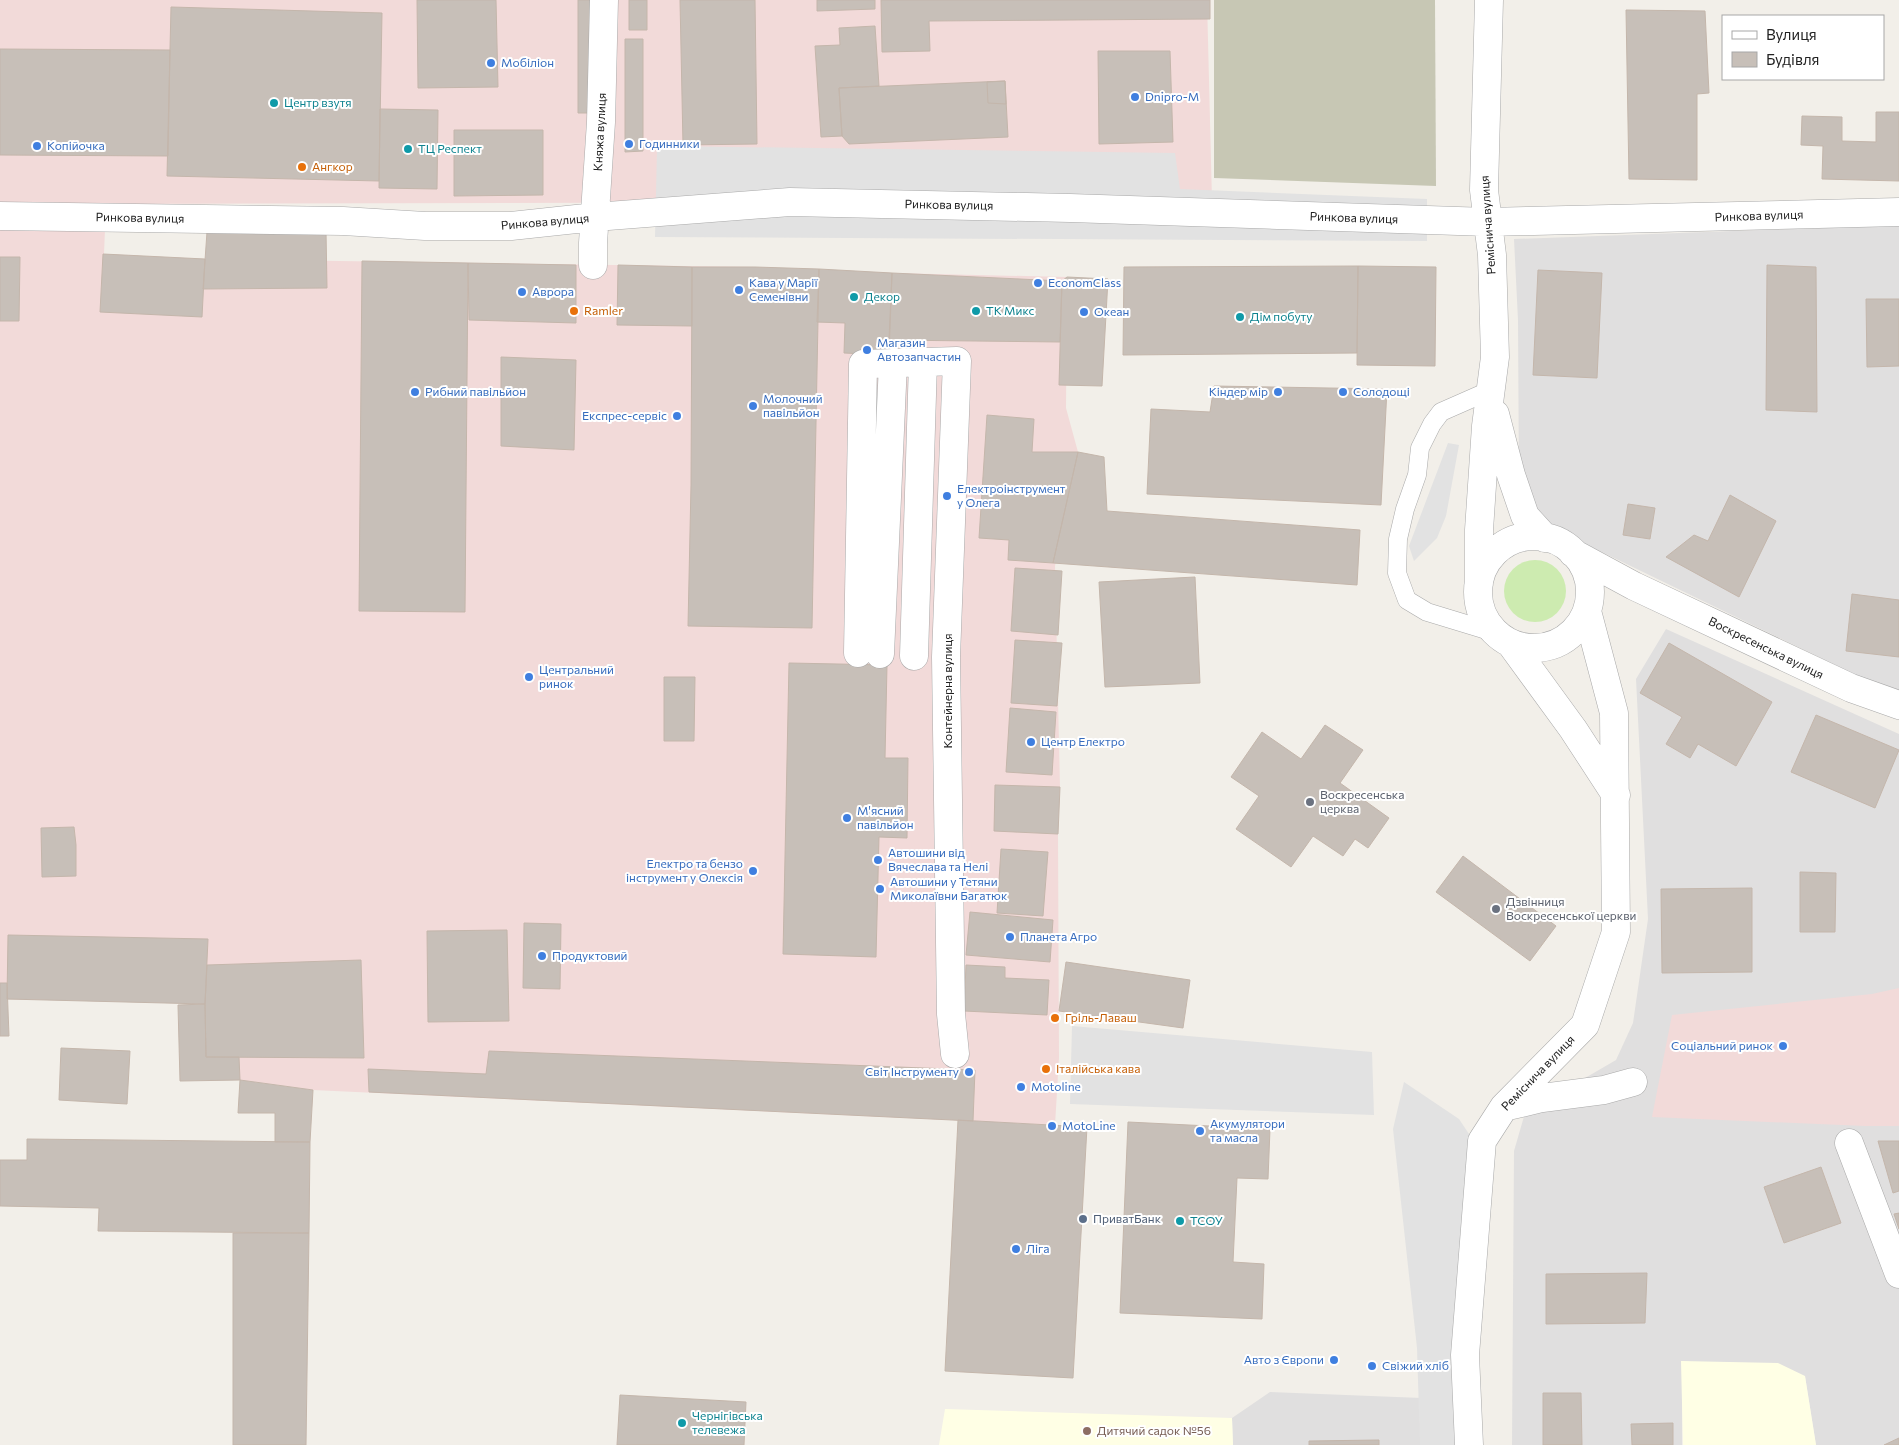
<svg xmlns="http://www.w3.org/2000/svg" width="1899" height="1445" font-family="Commissioner,sans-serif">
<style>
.residential{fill:#e0dfdf}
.commercial{fill:#f2dad9}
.education{fill:#ffffe5}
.construction{fill:#c7c7b4}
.grass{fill:#cdebb0}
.parking{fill:#e2e2e2}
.building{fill:#c7bfb8;stroke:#c4b6ab}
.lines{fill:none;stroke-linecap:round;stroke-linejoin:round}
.lane-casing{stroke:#a9a9a9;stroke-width:19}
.street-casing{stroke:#a9a9a9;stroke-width:29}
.lane{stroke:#fff;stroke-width:18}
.street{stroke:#fff;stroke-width:28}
.shop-dot{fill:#3f7fe0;stroke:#fff;stroke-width:2}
.culture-dot{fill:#0f9aa8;stroke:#fff;stroke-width:2}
.food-dot{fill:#e8710a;stroke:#fff;stroke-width:2}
.worship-dot{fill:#6b7280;stroke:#fff;stroke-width:2}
.service-dot{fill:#5c6f8a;stroke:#fff;stroke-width:2}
.education-dot{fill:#8d6e63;stroke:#fff;stroke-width:2}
.labels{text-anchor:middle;stroke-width:4;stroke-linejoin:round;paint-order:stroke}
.shop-label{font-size:12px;fill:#366cbe;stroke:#fff;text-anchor:start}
.culture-label{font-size:12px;fill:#0d838f;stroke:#fff;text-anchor:start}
.street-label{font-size:12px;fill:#222;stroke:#fff}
.food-label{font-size:12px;fill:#c56008;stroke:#fff;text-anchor:start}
.worship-label{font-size:12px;fill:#5b616d;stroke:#fff;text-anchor:start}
.service-label{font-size:12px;fill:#4e5e75;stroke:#fff;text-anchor:start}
.education-label{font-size:12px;fill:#785e54;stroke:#fff;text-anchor:start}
</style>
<rect width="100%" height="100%" fill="#f2efe9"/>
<path class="residential" d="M1899,225V690L1862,678L1550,527L1519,491L1518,320L1514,239Z
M1666,629L1899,734V1445H1816L1805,1376L1682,1361V1445H1512L1514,1151L1525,1113L1616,1060L1633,1023L1648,919L1636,679Z
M1270,1392L1447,1399L1448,1445H1233L1232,1418Z"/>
<path class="commercial" d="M0,0H1207L1212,201L106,204L104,254L205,259L755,267L892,273L1067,277L1066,408L1078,452L1055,566L1060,787L1058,834L1059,1058L1055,1125L313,1090L240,1080L205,1004L7,999V983H0Z
M1899,988V1126H1865L1652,1117L1672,1015L1872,994Z"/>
<path class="education" d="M1681,1361L1778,1363L1805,1376L1816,1445H1683Z
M945,1409L1232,1418L1233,1445H939Z"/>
<path class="construction" d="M1214,0H1435L1436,186L1214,178Z"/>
<path class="grass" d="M1504 591a31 31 0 1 1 62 0a31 31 0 1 1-62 0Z"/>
<path class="parking" d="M662,146L1175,153L1180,189L1427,199V241L655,237L657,149Z
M1448,443L1459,445L1446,516L1437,538L1414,561L1409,546Z
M1072,1026L1372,1052L1374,1115L1070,1104Z
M1404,1082L1459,1119L1481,1152L1467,1445H1420L1417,1348L1393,1129Z"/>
<path class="building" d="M417,0H496L498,87L418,88Z
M578,0H595V113H578Z
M629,0H647V30H629Z
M680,0H755L757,144L683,145Z
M817,0H875V9L817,11Z
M881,0H1210V19L929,21L930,51L882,52Z
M171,7L382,13L379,181L167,176Z
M1626,10L1705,11L1709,93L1697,94V180L1629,179Z
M875,26L879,86L839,88L842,136L821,137L815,46L840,45L839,28Z
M625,39H643V151L625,152Z
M0,49L170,50L168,156L0,155Z
M1098,51H1170L1173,142L1099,144Z
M1005,81L1008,137L849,144L842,136L839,88Z
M1005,81L1006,104L988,103L987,82Z
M380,109L438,110L437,189L379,188Z
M1876,112H1899V181L1822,179L1823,146L1801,145L1802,116L1842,117V141L1876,142Z
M454,130H543V195L454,196Z
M326,231L327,288L203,289L207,232Z
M103,254L205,259L202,317L100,312Z
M0,257H20L19,321H0Z
M362,261L468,263L465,612L359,611Z
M468,263L576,265V323L469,320Z
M618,265L692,267V326L617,325Z
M1767,265L1816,267L1817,412L1766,410Z
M1358,266L1357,353L1123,355L1124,267Z
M1358,266L1436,267L1435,366L1357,365Z
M692,267H755L819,269L812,628L688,626L691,485Z
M819,269L892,273L889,355L844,353L845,323L817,322Z
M1538,270L1602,273L1597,378L1533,375Z
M892,273L1062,281L1060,342L889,340Z
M1067,277L1108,279L1102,386L1059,385L1062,281Z
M1866,299H1899V366L1867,367Z
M501,357L576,360L574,450L501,446Z
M1214,386L1387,389L1381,505L1147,494L1151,409L1210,412Z
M987,415L1034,419L1032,452H1078L1053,563L1008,560L1009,540L979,538Z
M1078,452L1104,457L1107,511L1360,530L1357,585L1053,563Z
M1730,495L1776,521L1739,597L1666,557L1694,535L1708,541Z
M1628,504L1655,508L1650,539L1623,535Z
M1015,568L1062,571L1058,635L1011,631Z
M1195,577L1200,683L1105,687L1099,582Z
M1852,594L1899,600V657L1846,651Z
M1015,640L1062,643L1057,706L1011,703Z
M1669,643L1772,702L1736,766L1698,744L1690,758L1666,744L1682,717L1640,693Z
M789,663L887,665L885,758H908L907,838L879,837L876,957L783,954Z
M664,677H695L694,741H664Z
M1010,708L1056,712L1052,775L1006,772Z
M1816,715L1899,750L1875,808L1791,772Z
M1325,725L1363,750L1340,783L1389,818L1368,848L1355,839L1343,856L1313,836L1291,867L1236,829L1259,796L1231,777L1262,732L1301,759Z
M995,785L1060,787L1058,834L994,831Z
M74,827L76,845V876L42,877L41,828Z
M1001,849L1048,852L1043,916L997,913Z
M1463,856L1556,926L1530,961L1436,892Z
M1800,872L1836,873L1835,932H1800Z
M1752,888V972L1662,973L1661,889Z
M970,912L1053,920L1050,962L966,955Z
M524,923L561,924L560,989L523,988Z
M507,930L509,1021L428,1022L427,931Z
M8,935L208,939L205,1004L7,999Z
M361,960L364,1058L206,1057L205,1004L207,965Z
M1066,962L1190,980L1183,1028L1059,1011Z
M966,965L1005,967V978L1049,980L1047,1015L964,1011Z
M0,983H7L9,1036H0Z
M205,1004L206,1057H239L240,1080L180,1081L178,1005Z
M61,1048L130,1051L127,1104L59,1100Z
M489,1051L975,1070L973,1121L369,1092L368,1069L486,1074Z
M240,1080L313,1090L310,1142H275V1113H238Z
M958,1120L1087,1127L1073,1378L945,1371Z
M1128,1122L1270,1129L1268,1179L1237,1178L1233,1262L1264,1264L1262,1319L1120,1313Z
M27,1139L310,1142L309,1233L98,1231L99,1208L0,1206V1160H27Z
M1878,1141H1899V1191L1893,1193Z
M1821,1167L1841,1223L1784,1243L1764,1187Z
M1899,1213V1229L1894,1214Z
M233,1233H309L306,1445H233Z
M1647,1273L1645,1323L1546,1324V1274Z
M1543,1393H1581L1582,1445H1543Z
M620,1395L746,1402L744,1445H617Z
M1673,1423V1445H1632L1631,1424Z
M1899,1438V1445H1884Z
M1379,1440V1445H1309V1441Z"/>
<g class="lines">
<defs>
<path id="lane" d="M1491,390L1441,412L1432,424L1420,448L1417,475L1405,509L1398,539L1397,573L1407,600L1427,612L1496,633"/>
<path id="street" d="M0,216L343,221L425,226H511L595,217L790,202L1070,208L1488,222L1899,212
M593,265V243L601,122L604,0
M1495,414L1511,475L1525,516L1545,538
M1478 592a56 56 0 1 1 112 0a56 56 0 1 1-112 0Z
M1573,553L1634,586L1851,688L1899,705
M1479,583V530L1486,426L1495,357L1492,255L1484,190L1489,0
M1511,644L1573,729L1616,795
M858,653L863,364L957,361L946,657L951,1014L955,1054
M880,654L893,363
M914,656L923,362
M1504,1107L1542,1098L1604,1090L1633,1082
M1849,1143L1899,1274
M1469,1445L1465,1355L1482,1141L1504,1107L1585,1025L1616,932L1614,713L1587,611"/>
</defs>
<use href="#lane" class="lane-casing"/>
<use href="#street" class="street-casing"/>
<use href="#lane" class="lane"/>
<use href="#street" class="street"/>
</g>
<g class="shop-dot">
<circle cx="491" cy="63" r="5"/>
<circle cx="1135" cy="97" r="5"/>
<circle cx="629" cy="144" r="5"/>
<circle cx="37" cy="146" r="5"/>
<circle cx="1038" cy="283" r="5"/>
<circle cx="739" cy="290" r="5"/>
<circle cx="522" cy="292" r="5"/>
<circle cx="1084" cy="312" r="5"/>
<circle cx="867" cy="350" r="5"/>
<circle cx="415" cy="392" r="5"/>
<circle cx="1278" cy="392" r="5"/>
<circle cx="1343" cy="392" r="5"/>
<circle cx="753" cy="406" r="5"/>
<circle cx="677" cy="416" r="5"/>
<circle cx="947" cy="496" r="5"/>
<circle cx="529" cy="677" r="5"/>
<circle cx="1031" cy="742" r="5"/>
<circle cx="847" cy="818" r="5"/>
<circle cx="878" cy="860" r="5"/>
<circle cx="753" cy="871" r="5"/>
<circle cx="880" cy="889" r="5"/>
<circle cx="1010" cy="937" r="5"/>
<circle cx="542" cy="956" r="5"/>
<circle cx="1783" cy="1046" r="5"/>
<circle cx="969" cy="1072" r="5"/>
<circle cx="1021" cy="1087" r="5"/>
<circle cx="1052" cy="1126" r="5"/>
<circle cx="1200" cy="1131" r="5"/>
<circle cx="1016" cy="1249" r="5"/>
<circle cx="1334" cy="1360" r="5"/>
<circle cx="1372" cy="1366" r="5"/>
</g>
<g class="culture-dot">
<circle cx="274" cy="103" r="5"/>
<circle cx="408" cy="149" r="5"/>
<circle cx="854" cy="297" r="5"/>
<circle cx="976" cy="311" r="5"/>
<circle cx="1240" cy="317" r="5"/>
<circle cx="1180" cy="1221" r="5"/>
<circle cx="682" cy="1423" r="5"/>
</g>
<g class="food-dot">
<circle cx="302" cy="167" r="5"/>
<circle cx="574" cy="311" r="5"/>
<circle cx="1055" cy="1018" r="5"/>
<circle cx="1046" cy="1069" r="5"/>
</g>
<g class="worship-dot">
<circle cx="1310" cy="802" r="5"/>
<circle cx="1496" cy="909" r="5"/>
</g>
<circle class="service-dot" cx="1083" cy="1219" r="5"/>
<circle class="education-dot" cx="1087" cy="1431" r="5"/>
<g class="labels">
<g class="shop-label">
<text x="501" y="67">Мобіліон</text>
<text x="1145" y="101">Dnipro-M</text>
<text x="639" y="148">Годинники</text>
<text x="47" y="150">Копійочка</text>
<text x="749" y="287">Кава у Марії<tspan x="749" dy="14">Семенівни</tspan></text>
<text x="1048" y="287">EconomClass</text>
<text x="532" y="296">Аврора</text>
<text x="1094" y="316">Океан</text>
<text x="877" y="347">Магазин<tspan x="877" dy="14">Автозапчастин</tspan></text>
<text x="425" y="396">Рибний павільйон</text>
<text x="1268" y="396" text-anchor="end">Кіндер мір</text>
<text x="1353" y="396">Солодощі</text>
<text x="763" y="403">Молочний<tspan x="763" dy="14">павільйон</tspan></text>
<text x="667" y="420" text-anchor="end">Експрес-сервіс</text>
<text x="957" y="493">Електроінструмент<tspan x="957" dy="14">у Олега</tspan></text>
<text x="539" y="674">Центральний<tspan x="539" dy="14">ринок</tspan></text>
<text x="1041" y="746">Центр Електро</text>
<text x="857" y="815">М'ясний<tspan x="857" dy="14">павільйон</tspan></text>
<text x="888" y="857">Автошини від<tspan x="888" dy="14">Вячеслава та Нелі</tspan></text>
<text x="743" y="868" text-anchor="end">Електро та бензо<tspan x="743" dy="14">інструмент у Олексія</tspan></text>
<text x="890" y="886">Автошини у Тетяни<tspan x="890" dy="14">Миколаївни Багатюк</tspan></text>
<text x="1020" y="941">Планета Агро</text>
<text x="552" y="960">Продуктовий</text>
<text x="1773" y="1050" text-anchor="end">Соціальний ринок</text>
<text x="959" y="1076" text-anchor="end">Світ Інструменту</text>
<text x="1031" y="1091">Motoline</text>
<text x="1210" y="1128">Акумулятори<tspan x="1210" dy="14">та масла</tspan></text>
<text x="1062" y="1130">MotoLine</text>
<text x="1026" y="1253">Ліга</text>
<text x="1324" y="1364" text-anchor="end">Авто з Європи</text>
<text x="1382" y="1370">Свіжий хліб</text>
</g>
<g class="culture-label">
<text x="284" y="107">Центр взутя</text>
<text x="418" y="153">ТЦ Респект</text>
<text x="864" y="301">Декор</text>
<text x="986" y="315">ТК Микс</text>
<text x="1250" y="321">Дім побуту</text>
<text x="1190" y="1225">ТСОУ</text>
<text x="692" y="1420">Чернігівська<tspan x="692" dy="14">телевежа</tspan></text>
</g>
<g class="street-label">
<text transform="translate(600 132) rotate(-87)" y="4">Княжа вулиця</text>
<text transform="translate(949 205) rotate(1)" y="4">Ринкова вулиця</text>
<text transform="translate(1759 216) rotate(-2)" y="4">Ринкова вулиця</text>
<text transform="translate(140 218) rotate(1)" y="4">Ринкова вулиця</text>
<text transform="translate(1354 218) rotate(2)" y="4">Ринкова вулиця</text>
<text transform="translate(545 222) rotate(-5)" y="4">Ринкова вулиця</text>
<text transform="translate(1488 225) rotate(-94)" y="4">Реміснича вулиця</text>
<text transform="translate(1766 648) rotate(26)" y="4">Воскресенська вулиця</text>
<text transform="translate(948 691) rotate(-90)" y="4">Контейнерна вулиця</text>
<text transform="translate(1538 1073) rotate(-46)" y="4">Реміснича вулиця</text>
</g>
<g class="food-label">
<text x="312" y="171">Ангкор</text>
<text x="584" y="315">Ramler</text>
<text x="1065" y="1022">Гріль-Лаваш</text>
<text x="1056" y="1073">Італійська кава</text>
</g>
<g class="worship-label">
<text x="1320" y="799">Воскресенська<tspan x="1320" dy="14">церква</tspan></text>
<text x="1506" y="906">Дзвінниця<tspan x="1506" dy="14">Воскресенської церкви</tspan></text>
</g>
<g class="service-label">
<text x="1093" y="1223">ПриватБанк</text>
</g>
<g class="education-label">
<text x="1097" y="1435">Дитячий садок №56</text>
</g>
</g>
<rect x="1722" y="15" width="162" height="65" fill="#ffffff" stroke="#a7a7a7"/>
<rect x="1732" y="31" width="25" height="8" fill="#ffffff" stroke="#a7a7a7"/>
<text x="1766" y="40" font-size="15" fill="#222222">Вулиця</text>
<rect x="1732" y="52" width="25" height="15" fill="#c7bfb8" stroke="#a7a7a7"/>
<text x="1766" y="65" font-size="15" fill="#222222">Будівля</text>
</svg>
